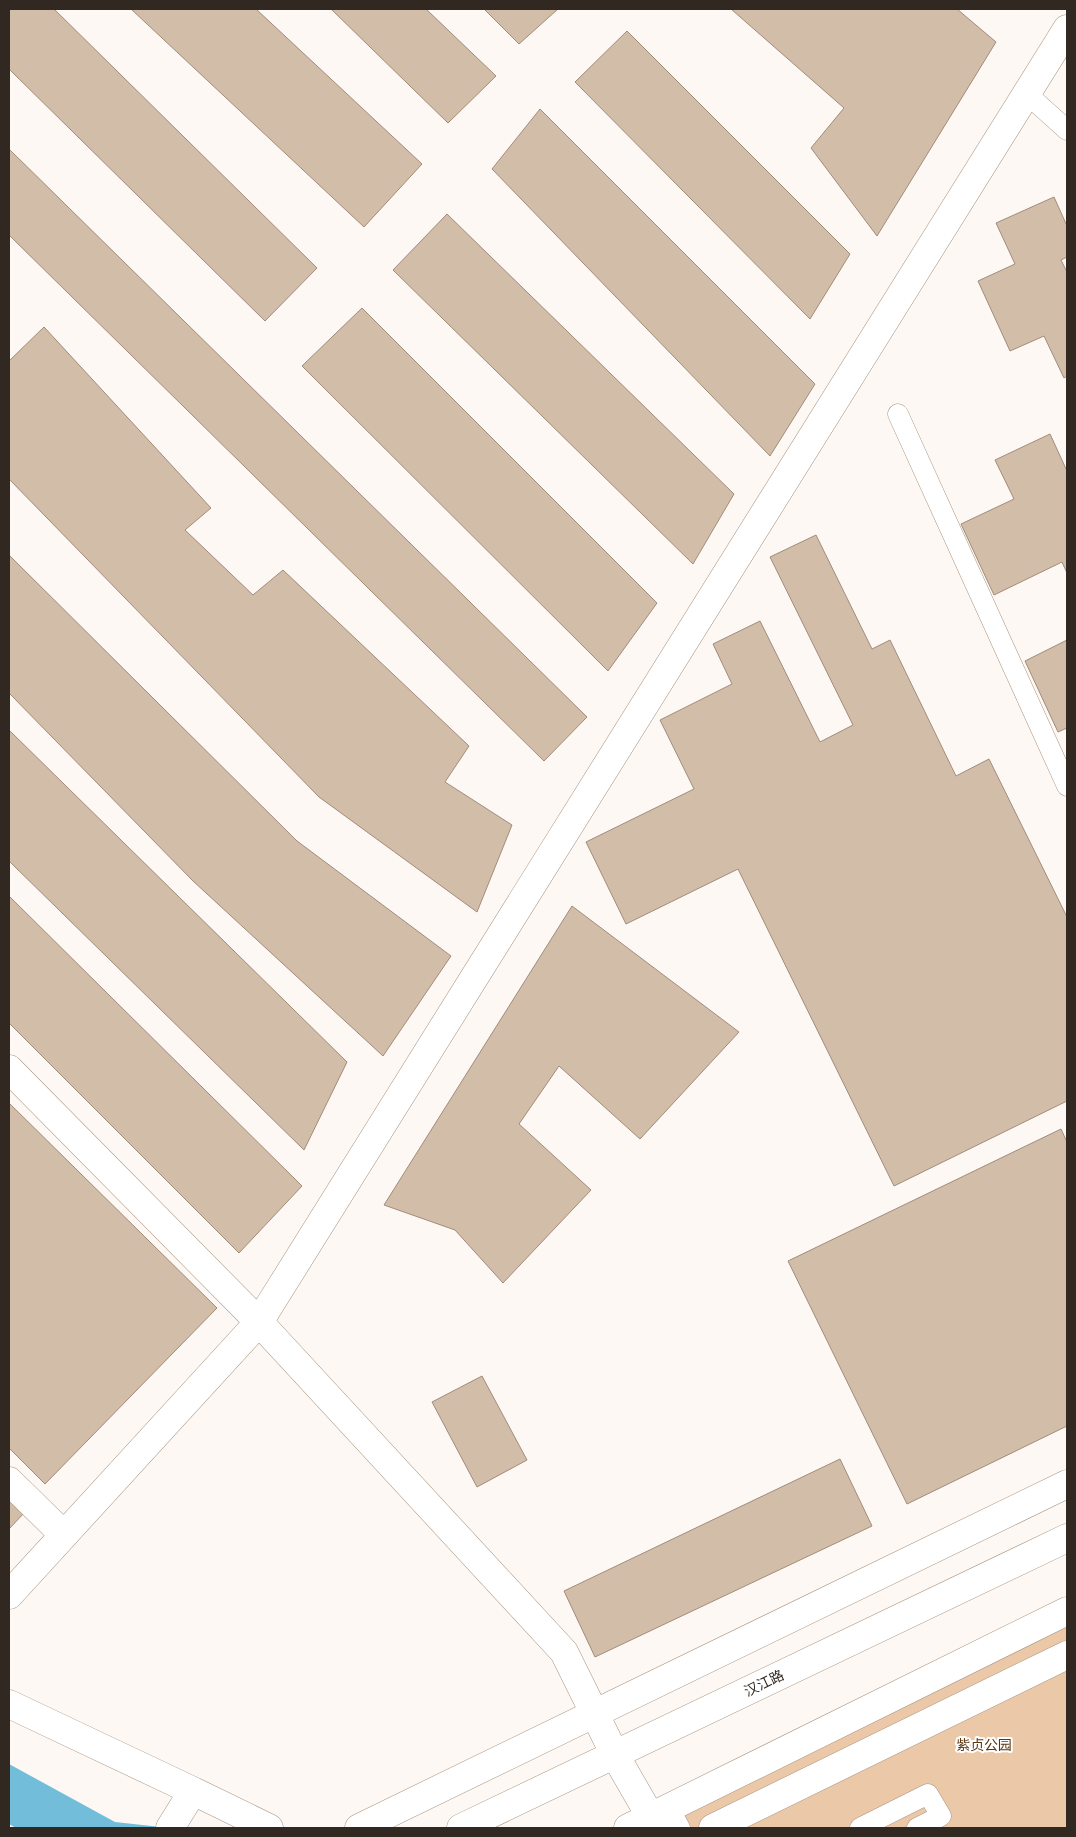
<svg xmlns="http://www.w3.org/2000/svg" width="1076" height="1837" font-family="Roboto,'Noto Sans SC',sans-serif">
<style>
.green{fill:#ebc8a7}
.water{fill:#72bdd9}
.building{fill:#d2bda9;stroke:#a18c7a}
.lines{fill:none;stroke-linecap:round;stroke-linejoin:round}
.lane-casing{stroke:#a99481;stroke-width:21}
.street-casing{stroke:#a99481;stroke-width:29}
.secondary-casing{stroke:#a99481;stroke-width:29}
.lane{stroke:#fff;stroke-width:20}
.street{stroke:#fff;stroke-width:28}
.secondary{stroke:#fff;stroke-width:28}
.labels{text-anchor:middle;stroke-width:4;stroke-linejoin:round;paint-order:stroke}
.street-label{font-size:14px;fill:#312821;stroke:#fff}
.park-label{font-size:14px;fill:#593714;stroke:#fff}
</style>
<rect width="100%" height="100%" fill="#fdf8f4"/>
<path class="green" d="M1067,1613V1828H629Z"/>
<path class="water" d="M9,1764L115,1822L170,1828H16L9,1824Z"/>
<path class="building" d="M9,9H54L317,268L265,321L9,69Z
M131,9H256L422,164L364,227Z
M331,9H426L496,76L448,123Z
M484,9H558L519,44Z
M731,9H957L996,42L877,236L811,148L844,108Z
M627,31L850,254L810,319L575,82Z
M540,109L815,384L770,456L492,169Z
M9,149L587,717L544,761L9,235Z
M1054,197L1067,226V257L1061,260L1067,272V376L1064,378L1044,336L1010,351L978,281L1015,264L996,223Z
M447,214L734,494L693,564L393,270Z
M362,308L657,603L608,671L302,366Z
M44,327L211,508L185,530L253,595L283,570L469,746L445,782L512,825L477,912L319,797L9,479V361Z
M1050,434L1067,471V573L1062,562L994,595L961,524L1014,499L995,460Z
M816,535L872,649L890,640L956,776L989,759L1067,917V1101L894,1186L738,869L626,924L586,842L694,789L660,720L732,684L713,644L760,621L820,742L853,725L770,557Z
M9,555L297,841L451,956L383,1056L193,881L9,693Z
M1067,640V728L1058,732L1025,661Z
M9,730L347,1062L304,1150L9,861Z
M9,896L302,1186L239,1253L9,1023Z
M572,906L739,1032L640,1139L559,1066L519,1124L591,1190L503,1283L455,1230L384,1205Z
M9,1103L217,1308L45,1484L9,1448Z
M1061,1129L1067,1142V1426L907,1504L788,1261Z
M482,1376L527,1460L477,1487L432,1402Z
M840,1459L872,1526L595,1657L564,1591Z
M9,1497L25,1512L9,1529Z"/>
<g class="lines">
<defs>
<path id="lane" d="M1027,94L1067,130
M898,414L1067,786
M669,1808L680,1828
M860,1828L928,1794L941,1816L917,1828"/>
<path id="street" d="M9,1069L259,1322L564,1652L615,1755L657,1828
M9,1481L64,1535
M9,1595L259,1322L1067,29
M9,1704L193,1791L170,1828
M193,1791L269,1828"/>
<path id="secondary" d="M359,1828L1067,1484
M461,1828L1067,1538
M628,1828L1067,1611
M713,1828L1067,1655"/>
</defs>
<use href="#lane" class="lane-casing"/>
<use href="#street" class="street-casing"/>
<use href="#secondary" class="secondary-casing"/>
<use href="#lane" class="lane"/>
<use href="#street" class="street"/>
<use href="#secondary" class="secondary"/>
</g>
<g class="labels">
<g class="street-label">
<text transform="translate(764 1683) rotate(-26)" y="5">汉江路</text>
</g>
<g class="park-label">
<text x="984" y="1750">紫贞公园</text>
</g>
</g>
<rect width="1076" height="1837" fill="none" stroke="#312821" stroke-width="20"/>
</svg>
